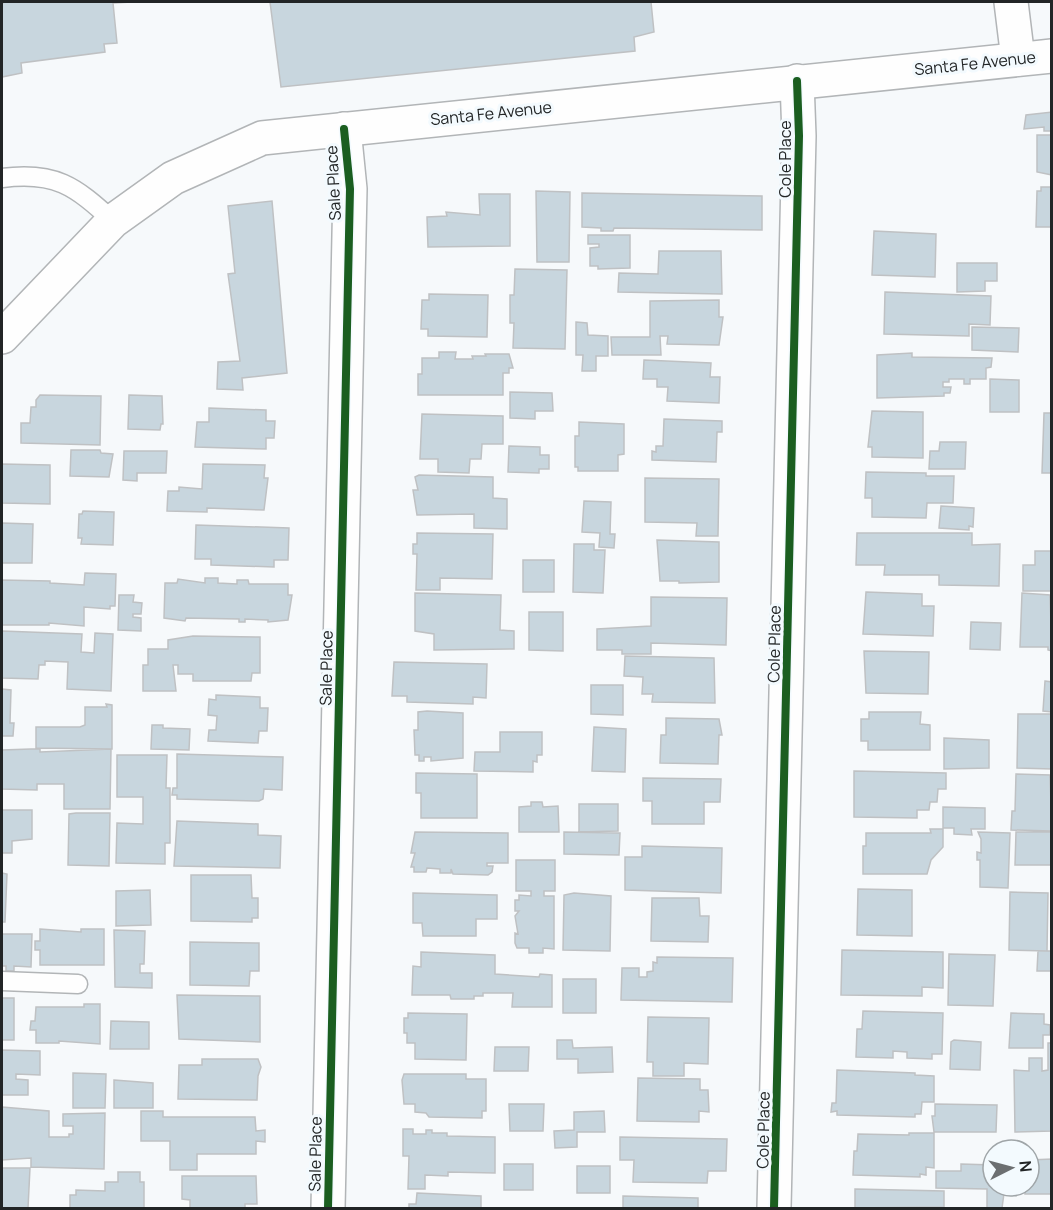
<svg xmlns="http://www.w3.org/2000/svg" width="1053" height="1210" font-family="Manrope,sans-serif">
<style>
.building{fill:#c8d6de;stroke:#bfc1c3;stroke-width:1.5}
.lines{fill:none;stroke-linecap:round;stroke-linejoin:round}
.service-casing{stroke:#b2b5b7;stroke-width:21}
.minor-casing{stroke:#b2b5b7;stroke-width:36}
.secondary-casing{stroke:#b2b5b7;stroke-width:36}
.service{stroke:#fefefe;stroke-width:18}
.minor{stroke:#fefefe;stroke-width:33}
.secondary{stroke:#fefefe;stroke-width:33}
.cycleway-casing{stroke:#f3fafe;stroke-width:11}
.cycleway{stroke:#1b5e20;stroke-width:8}
.labels{text-anchor:middle;stroke-width:6;stroke-linejoin:round;paint-order:stroke}
.street-label{font-size:16px;fill:#222526;stroke:#f3fafe}
</style>
<rect width="100%" height="100%" fill="#f6f9fb"/>
<path class="building" d="M4,2H132L113,3L117,43L104,44L105,52L21,63L22,73L2,77V4Z
M270,2H651L654,32L634,37L635,51L281,87Z
M1052,112V131H1044V127L1024,129L1026,115Z
M1037,135H1052V175L1037,172Z
M1041,187H1052V227H1036L1037,191H1041Z
M536,191L570,192L569,262H537Z
M582,193L762,196V230L614,228L613,231H601V228L582,227Z
M479,194H510V246L428,247L427,217L447,216L446,212L480,215Z
M272,201L287,373L242,378L243,390L217,389L218,362L240,361L228,274L235,273L228,206Z
M874,231L936,234L935,277L872,275Z
M588,235H630V268L598,269V266H590V248L599,247V244H588Z
M659,251H721L722,294L618,292L619,273L658,274Z
M957,263H997V281H985V291L957,292Z
M515,269L567,270L565,349L513,348L514,323H510V295H514Z
M885,292L991,296L990,325L969,324V336L884,334Z
M429,294L488,295L487,337L428,336V329H421L422,300H429Z
M719,300V317H723L719,345L667,344L668,336H660L661,355H612L611,337H650V301Z
M576,322L587,323L588,335L608,336V356H596V371H582L583,355H576Z
M972,327L1019,328L1018,352L972,350Z
M439,352H456L455,359H473L472,356H486L485,354H509L513,368H509V373H503V395H418V374H422V358H439Z
M912,353V357L992,358L991,367L986,368V379H970V384H964V379H949V382H943V387H951L950,393H944V396L877,398V355Z
M644,360L711,363L710,377H720L719,403L667,401L668,387H657V379H643Z
M990,379L1019,380V412H990Z
M510,392L552,393L553,411H535V419L510,418Z
M40,395L101,396L100,445L21,443V423H30L31,407H36V400Z
M129,395L162,396L163,424H161L160,430L128,429Z
M209,408L266,410V421H275L274,438H266V449L195,447L197,422H209Z
M872,411L923,412V458L872,457V447H868Z
M1044,413H1052V473H1042Z
M422,414L503,416V444H482L481,459H470L469,473L438,472V459H420Z
M664,419L722,421V432H717L716,462L652,460V451L656,452V446H663Z
M579,422L624,424V454L618,455V471H578V467H575V436H579Z
M940,442H966L965,469H929L930,451H939Z
M509,446L540,447V455H549V469H539V473L508,472Z
M71,450H100L101,453L113,454L109,477L70,476Z
M124,451H167L166,473H137V481L123,480Z
M2,464L50,465V504L2,503Z
M203,464L265,465L264,478H268L264,510L207,508V512L167,511L168,491H179V487L202,489Z
M866,472L926,473V476H954L953,503H927L926,518L872,517V498H865Z
M419,475L493,477V498L507,499V529L474,528V514L417,515L413,490H418L415,477Z
M645,478L719,479L718,536H696L697,523L645,522Z
M584,501L611,502L610,534H615L614,548L599,547L600,533L582,532Z
M941,506L974,508L973,527L969,526V530L939,528Z
M83,511L114,512L113,545L81,544L82,538H78L79,514H82Z
M2,523L33,524L32,563H2Z
M196,525L289,528L288,560H274V567L211,565V559H195Z
M417,533L493,534L492,579L440,578V590H416L417,554H413V544H417Z
M857,533H972V545L1000,544L999,586L939,585V575H884L885,565H856Z
M657,540L719,542V582L679,583V581H660Z
M574,544H594V550H605L603,593L573,592Z
M1035,551H1052V591H1023V565H1035Z
M523,560H554V592H523Z
M85,573L116,574L115,606H110V609L84,607V626L49,623V625H2V580L50,581V583L84,585Z
M205,578H218V583L237,584V580H248L249,584H288V595H292L288,620L268,622V620L245,619V622H239V619L186,618L185,621L164,618L165,583H177L178,579L205,583Z
M866,592L922,594V606H934L933,636L863,634Z
M415,593L501,595L500,630L514,631V649L434,650V634L415,631Z
M1022,593L1050,595L1052,651L1048,650V647H1020Z
M119,595H134L133,602L142,603L141,614H133V617L141,618V631L118,630Z
M651,597L727,598L726,645L651,643V654H622V650H597V629L651,626Z
M529,612H563V651L529,650Z
M971,622L1001,623L1000,650L970,649Z
M2,631L82,634L81,652L94,653L95,633L113,634L111,691L67,689L68,662L45,661V665H39L38,679L2,678Z
M193,636L260,637V673H252L251,681H193V674H178V665H173L176,691H143V665H148V649H168V640Z
M864,651L929,652L928,694L866,693Z
M625,656L714,658L715,703L652,702L653,694H642L643,677L624,676Z
M394,662L487,664L486,698L473,697V704L407,702V696H392Z
M1045,681L1052,682V712L1043,711Z
M591,685H623V715L591,714Z
M2,689L11,690L10,723H14L13,736H2Z
M216,695L260,697V708H268L267,731H259L258,743L208,741L209,730H216L217,716L208,715L209,699L216,700Z
M106,704L112,705V749L36,748V727H80L85,725V707H107Z
M427,711L463,713V758L431,761V757H424V761H419V755H415L414,730H418V712Z
M869,712H921L920,724L930,725V750H868V741H861V719H869Z
M1018,714H1052V769L1017,768Z
M666,718L719,719L722,735H719L718,764L660,763L661,735H666Z
M152,725H163V728L190,729L189,750L151,749Z
M594,727L626,729L625,772L592,771Z
M500,732H542V755H537V762L533,761V772L474,771L475,752H500Z
M944,738L989,740V768L944,769Z
M31,749H40V752L111,749L110,809H64V784H37V790L2,789V750Z
M177,754L283,757L282,790L264,789L263,799L259,801L177,799V795H172L173,788H177Z
M117,755H167L166,788H170V843H165V864L116,863L117,823L143,824V797H117Z
M854,771L946,773V789H938L937,802H930L929,810H917V818L854,817Z
M416,773L477,774V818H421V793H416Z
M1016,774L1050,775L1052,831L1011,830L1012,811H1015Z
M643,778L721,779L720,802H704V824H652V801H643Z
M531,802H542L543,807L558,806L559,832H519V807L531,806Z
M579,804H618V831L579,832Z
M943,807L985,808V829H971L972,835L954,834V828H943Z
M2,810H32V839L12,841V853H2Z
M76,813H110L109,866L68,865L69,814Z
M177,821L258,824V835L281,836L280,868L174,866Z
M930,829H943V847L931,860L927,874H863V846H866V833H931Z
M415,832L508,833V863H487V866H493L492,872L488,875L453,874L451,869V873H440V869L427,868L426,872H414V867H411L415,853H411Z
M564,832L620,833L619,855L564,854Z
M978,832L1010,833L1008,888L980,887V860H977V852L981,853V839Z
M1016,832H1052V865H1015Z
M642,846L722,848L721,893L625,890V857H642Z
M516,860H555V891H544V896H554V949L543,948V953H529V948H517L515,943V933L518,934L515,916L519,911H515V900H519V895L531,896V891H516Z
M2,873L7,874L5,922H2Z
M191,875H251L252,898H258V918H252V922L191,921Z
M858,889L912,890V936L857,935Z
M150,890L151,925L116,926V891Z
M1010,892L1048,893L1047,951L1009,950Z
M413,893L497,895V919H476V936H423L422,923H413Z
M574,893L611,896L610,951L563,950L564,895Z
M652,898H699L700,916H709L708,942L651,941Z
M40,929L81,932V929H104V965H40V950H35V941H40Z
M114,930L145,931L144,964H140V973H152V988L115,987Z
M2,934H32L31,967L14,966V971H6V966H2Z
M190,942L259,943V971H250L249,986L190,985Z
M842,950L943,952V988L922,987V996L841,995Z
M1038,951H1052V971H1037Z
M421,952L495,955V974L539,977L540,974L552,975V1007H512L513,993H483V996H474V999H451L450,995H412L413,966L421,967Z
M949,954L995,955L993,1006L948,1005Z
M657,957L733,958L732,1002L621,1000L622,968H639V977H647V972L653,971V962L657,963Z
M563,979H596V1013H563Z
M177,995L260,996V1042L179,1039Z
M2,998H14V1040H2Z
M84,1004H100V1044L59,1041V1043H36V1030H30L31,1021H35L36,1007H84Z
M863,1011L943,1013L942,1054H932V1059L907,1058V1052L893,1051V1058L856,1057L857,1029H862Z
M408,1013L467,1014L466,1060L415,1059V1043H407V1033H404V1018H408Z
M1011,1013L1044,1014V1024L1050,1025V1035H1043V1048H1009Z
M648,1017L709,1018L708,1064L684,1063V1076H653V1062H647Z
M111,1021L149,1022V1049H110Z
M557,1040H572L573,1048L612,1047L613,1072L578,1073V1059H557Z
M954,1040L981,1042L980,1070L950,1069L951,1042Z
M1048,1043H1052V1131L1015,1132L1014,1070L1029,1071V1058H1042V1071L1048,1070Z
M495,1047H529L528,1071H494Z
M2,1050L40,1051V1075L16,1074V1079L28,1080V1095H2Z
M202,1059H258L261,1067L258,1076L257,1100L178,1099L179,1065H202Z
M837,1070L915,1073V1075L934,1076V1102H922L921,1114H915V1117L837,1115V1111L831,1112L832,1103H836Z
M73,1073L106,1074L105,1108H73Z
M404,1074H466V1079H486V1111H482V1118L429,1117L426,1113L415,1112V1104H404L402,1080Z
M638,1078L700,1079V1090H708L709,1112L699,1111V1122L637,1121Z
M114,1080L153,1083V1108H114Z
M509,1104H544L543,1131H510Z
M935,1104L997,1105L996,1132H934L932,1116H935Z
M2,1107L49,1111V1137H69V1134H73V1126H63V1114L105,1113L104,1169L31,1167V1158L2,1160Z
M141,1111H163V1117H255L256,1131L265,1130V1142L256,1141V1154H197V1170H170V1141H141Z
M604,1111L605,1132H577V1147L555,1148L554,1131L574,1130V1112Z
M403,1129H413V1134H426V1130H432V1133H447V1136L495,1137V1173L448,1172V1176L425,1175V1189H408L409,1156H403Z
M909,1133H934V1168L926,1167V1175L920,1174V1177L853,1175L854,1151H857L858,1134L909,1135Z
M620,1137L727,1139L726,1171H708L707,1183L633,1182L634,1160H620Z
M1052,1159V1194H1025V1187L1009,1186H1029V1160Z
M504,1164H533V1190H504Z
M961,1164L993,1165V1186H1005L1002,1208H987V1189L936,1188V1171H961Z
M577,1166H610V1193H577Z
M2,1168H30L28,1208H2Z
M118,1172H140V1182H144V1208H70V1195H76V1190L105,1191V1182H118Z
M182,1176H256L257,1204H245V1208H190V1200L182,1199Z
M855,1189L944,1191V1207L849,1208H855Z
M417,1193L481,1196V1208H409V1204H416Z
M623,1196L698,1198V1208H623Z"/>
<g class="lines">
<defs>
<path id="service" d="M2,178C55,171 75,186 113,221
M2,981L78,984"/>
<path id="minor" d="M1011,2L1018,59
M328,1208L350,189L344,129
M774,1208L799,136L797,81"/>
<path id="secondary" d="M2,337L113,221L173,178L262,138L1052,56"/>
</defs>
<use href="#service" class="service-casing"/>
<use href="#minor" class="minor-casing"/>
<use href="#secondary" class="secondary-casing"/>
<use href="#service" class="service"/>
<use href="#minor" class="minor"/>
<use href="#secondary" class="secondary"/>
<defs>
<path id="cycleway" d="M328,1208L350,189L344,129
M774,1208L799,136L797,81"/>
</defs>
<use href="#cycleway" class="cycleway-casing"/>
<use href="#cycleway" class="cycleway"/>
</g>
<g class="labels">
<g class="street-label">
<text transform="translate(975 63) rotate(-6)" y="6">Santa Fe Avenue</text>
<text transform="translate(491 113) rotate(-6)" y="6">Santa Fe Avenue</text>
<text transform="translate(785 159) rotate(-90)" y="6">Cole Place</text>
<text transform="translate(333 183) rotate(-93)" y="6">Sale Place</text>
<text transform="translate(774 644) rotate(-89)" y="6">Cole Place</text>
<text transform="translate(326 668) rotate(-89)" y="6">Sale Place</text>
<text transform="translate(763 1130) rotate(-89)" y="6">Cole Place</text>
<text transform="translate(315 1154) rotate(-89)" y="6">Sale Place</text>
</g>
</g>
<rect width="1053" height="1210" fill="none" stroke="#222526" stroke-width="6"/>
<g transform="translate(1011 1168) rotate(84)"><circle r="28" fill="#f3fafe" stroke="#9fa5a8" stroke-width="1.5"/>
<path d="M0-4.5L10 22L0 15L-10 22Z" fill="#6c6f71"/>
<text y="-9" font-size="16" font-weight="bold" text-anchor="middle" fill="#222526">N</text>
</g>
</svg>
